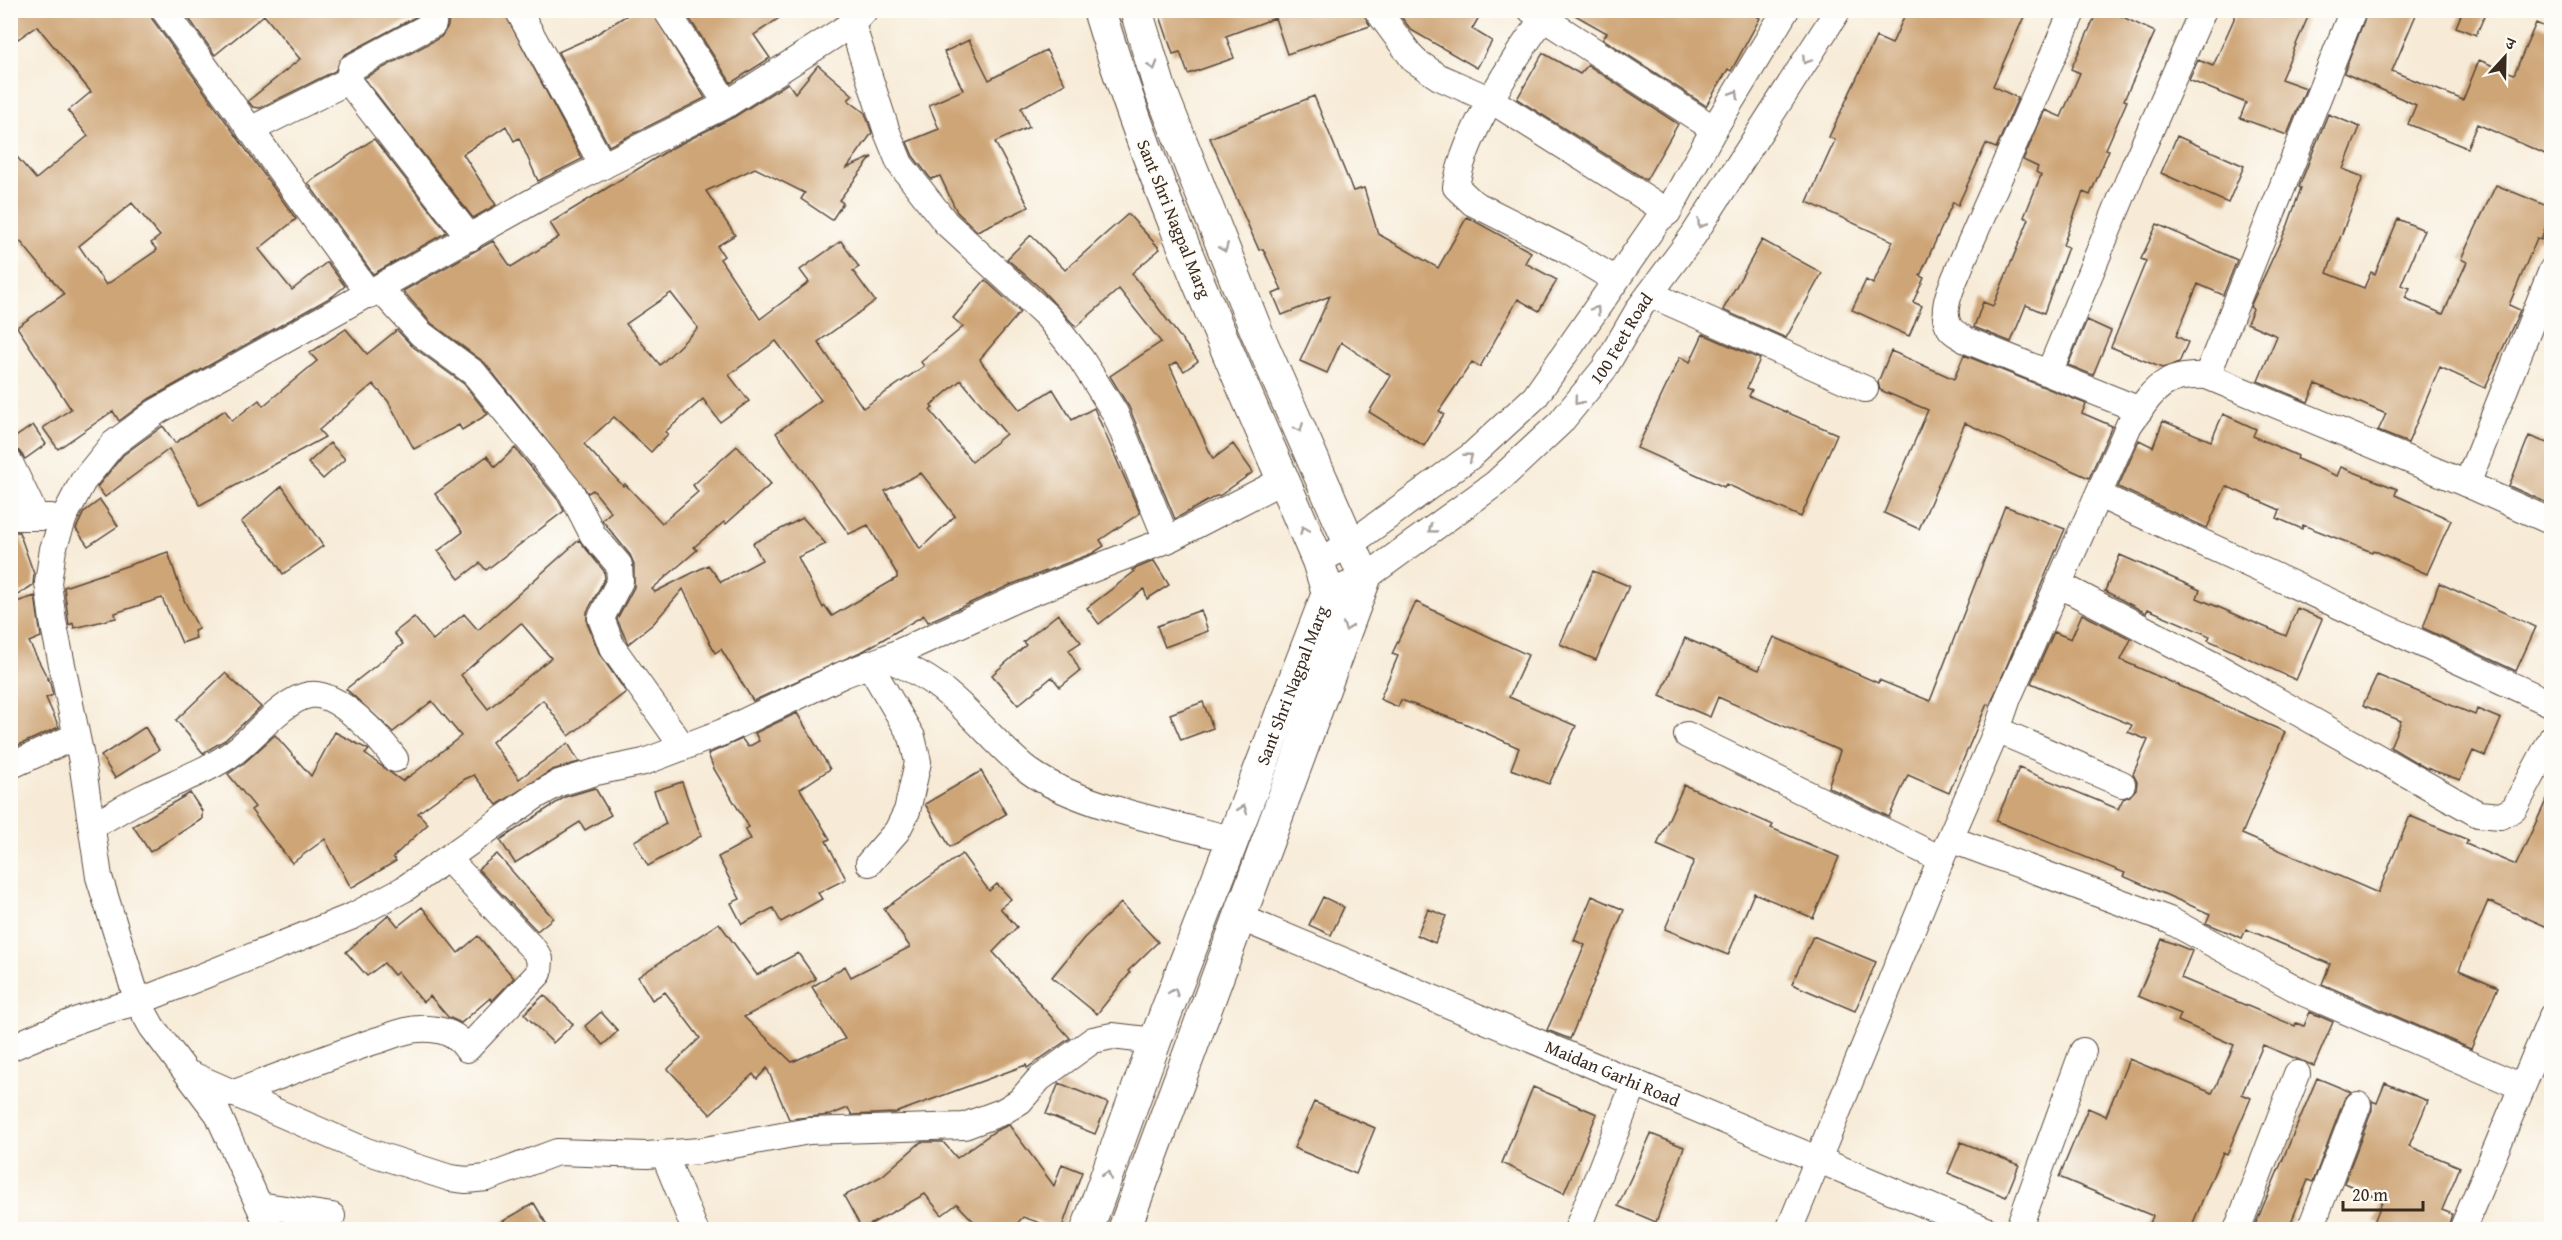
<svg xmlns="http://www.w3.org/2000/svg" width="2562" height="1240" font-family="'Gentium Book Plus','Noto Serif Devanagari',serif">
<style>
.building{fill:#cea577;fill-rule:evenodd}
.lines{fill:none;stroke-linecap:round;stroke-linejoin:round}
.minor-casing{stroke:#57473a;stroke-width:28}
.major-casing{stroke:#57473a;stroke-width:34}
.minor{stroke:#fff;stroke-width:26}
.major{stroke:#fff;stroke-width:32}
.oneway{stroke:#a79f9a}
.labels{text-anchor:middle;stroke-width:4.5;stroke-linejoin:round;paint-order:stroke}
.street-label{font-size:18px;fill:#3b2a1e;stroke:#fdfcf7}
</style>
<rect width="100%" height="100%" fill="#fdfcf7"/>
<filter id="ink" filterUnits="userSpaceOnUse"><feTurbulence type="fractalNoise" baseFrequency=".0167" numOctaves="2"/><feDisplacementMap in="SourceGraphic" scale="12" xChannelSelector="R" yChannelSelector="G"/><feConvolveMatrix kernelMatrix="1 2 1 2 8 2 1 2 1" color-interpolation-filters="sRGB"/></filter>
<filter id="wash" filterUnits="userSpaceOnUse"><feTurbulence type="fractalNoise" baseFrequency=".008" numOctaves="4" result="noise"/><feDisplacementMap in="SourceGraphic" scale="24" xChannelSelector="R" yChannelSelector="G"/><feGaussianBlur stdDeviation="1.35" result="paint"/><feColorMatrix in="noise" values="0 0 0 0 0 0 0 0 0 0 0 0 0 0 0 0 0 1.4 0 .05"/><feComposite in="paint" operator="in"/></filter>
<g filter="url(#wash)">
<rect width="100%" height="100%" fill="#f7ebd7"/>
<g id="blocks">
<path class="building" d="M10,10H149L152,19L296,219L259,249L292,290L327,262L345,286L333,296L149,399L119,421L113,411L58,449L43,428L71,409L17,327L64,294L20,241L10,249V149L36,179L88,136L68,111L91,92L37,26L18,39L10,27ZM132,203L160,236L151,243L157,250L106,285L79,246Z
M183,10H419V15L344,55L335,71L260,108L253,107L248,101L300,59L264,15L215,55Z
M449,10H503L582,159L538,181L519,138L514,141L506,126L463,154L496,205L473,218L364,78L441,37L448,26Z
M635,10H651L705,98L609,146L558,52L592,37Z
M684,10H791L754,35L770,58L731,83Z
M1158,10H1362L1370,26L1287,54L1275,18L1226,36L1234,58L1188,74L1180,52L1173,54Z
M1396,10H1483L1472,29L1492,41L1477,68L1411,30Z
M1566,10H1746L1760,18L1731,71L1728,69L1706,106L1603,39L1607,33Z
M1907,10H2027L1993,86L2018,98L1996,148L1986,144L1958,205L1953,202L1920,276L1924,278L1913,302L1922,306L1909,336L1852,310L1866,280L1873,284L1893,241L1807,202L1835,140L1829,137L1876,37L1892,44Z
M2098,10H2108L2155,32L2124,100L2127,101L2106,149L2109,150L2090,195L2083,192L2063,245L2068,247L2044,313L2026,305L2011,342L1974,327L1983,302L1993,306L2029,219L2024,217L2041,175L2036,172L2038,167L2023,160L2045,110L2061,117L2080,73L2071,69Z
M2238,10H2311L2281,79L2306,88L2287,135L2240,118L2246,103L2189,80L2198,60L2213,66Z
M2368,10H2418L2392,71L2463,100L2479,60L2514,74L2536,23L2552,30V157L2477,124L2467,148L2408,124L2416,105L2344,73Z
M2463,10H2487L2476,35L2456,27Z
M969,40L989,80L1046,50L1065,84L1021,108L1029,127L995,142L1029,207L977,231L957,212L940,176L931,179L913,156L907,142L939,129L929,105L963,90L944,52Z
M1543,53L1580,74L1588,65L1678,124L1646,180L1517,99Z
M818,65L853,95L848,100L865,113L872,133L847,168L872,157L839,200L843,203L832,220L801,199L805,193L755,168L706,191L735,235L717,246L724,256L720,259L760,319L809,282L800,270L841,241L859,267L853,271L875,301L818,342L863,408L924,366L921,362L963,327L953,318L985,280L1020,312L980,359L982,363L1020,410L1053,389L1072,420L1094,408L1140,513L1100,540L1104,546L1093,553L1010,585L928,622L924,615L865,650L753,701L721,649L715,653L683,589L653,624L628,644L617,619L634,587V564L630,555L602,520L611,512L593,490L588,493L485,363L431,323L403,291L493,241L511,267L559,237L550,223L672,148L734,117L788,83L795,93ZM671,293L698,328L660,365L626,324ZM776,341L821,400L776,433L849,534L868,525L897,574V578L832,616L825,606L823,608L798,557L826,544L803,518L753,543L762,560L721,582L708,565L655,592L652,589L697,550L694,547L724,522L726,524L771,484L737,446L693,485L698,492L662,523L625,484L623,486L584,444L614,417L651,452L668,434L665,432L703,399L720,422L749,401L729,375ZM961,380L1006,434L972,462L930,410L933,408L931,405ZM921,473L955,516L920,549L885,491Z
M1314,96L1353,191L1364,188L1378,234L1438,268L1467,217L1531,252L1525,263L1557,280L1539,311L1518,299L1480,367L1472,362L1439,411L1444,414L1424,446L1369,412L1391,376L1341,342L1327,373L1300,361L1330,296L1282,315L1273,294L1282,290L1263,249L1259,250L1210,138Z
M2328,114L2360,127L2343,169L2363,177L2327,273L2364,288L2371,272L2375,274L2398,219L2424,230L2401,285L2410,288L2405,298L2443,314L2467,262L2461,259L2496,185L2552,208L2541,240L2537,238L2509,305L2520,310L2485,388L2440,367L2408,443L2378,431L2386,414L2316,384L2308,402L2258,381L2277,336L2247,323L2253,309L2250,307L2288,225L2301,188L2299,187Z
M2177,136L2244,166L2228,203L2161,173Z
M374,139L447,232L373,274L308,183Z
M1128,214L1160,249L1132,273L1198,361L1184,371L1177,362L1170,366L1213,459L1233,444L1253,472L1219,496H1216L1175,519L1129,407L1110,376L1161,342L1119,289L1076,327L1040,288L1007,259L1031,235L1065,270Z
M2157,224L2237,260L2223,295L2198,284L2176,336L2188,342L2179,363L2162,368L2111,347L2146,261L2141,259Z
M1762,240L1822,273L1786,338L1723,310Z
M2087,320L2111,331L2093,375L2068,365Z
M346,329L367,354L397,330L412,346L464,384L488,414L462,430L459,425L414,449L388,401L373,384L319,430L325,437L200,505L169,449L105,497L97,487L123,455L163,426L175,443L225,410L232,421L259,400L263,406L317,361L310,353Z
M1703,334L1760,359L1747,388L1752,390L1749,396L1837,434L1801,517L1726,484L1724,487L1637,448L1680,357L1690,362Z
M1891,351L1954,379L1964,355L2086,404L2082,413L2112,426L2089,478L1965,423L1919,529L1884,513L1928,410L1880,390L1878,382Z
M2223,414L2256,429L2253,436L2298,456L2297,459L2337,476L2341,467L2397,489L2395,495L2451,520L2427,574L2373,550L2372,552L2303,525L2302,529L2277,518L2280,510L2226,486L2207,528L2118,487L2139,440L2153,447L2163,421L2211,441Z
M33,425L46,444L25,459L19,451L10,448V441Z
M2529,436L2552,445V505L2509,486Z
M330,443L345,459L323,479L308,463Z
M515,448L558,500L564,511L486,570L480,563L459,579L438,551L463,532L435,494L487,456L495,467Z
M282,486L323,546L283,574L269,552L241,522Z
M100,500L118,526L88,546L76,529L84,512Z
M2005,506L2065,529L1990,705L1987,704L1949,793L1908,775L1889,817L1828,787L1840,751L1718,697L1710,717L1660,696L1685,638L1759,670L1774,637L1878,683L1879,680L1930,701Z
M10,532H19L34,574L33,585L10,600Z
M579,540L604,571L605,578L587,612V623L600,655L626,692L569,736L543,700L492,742L519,779L568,743L579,762L552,770L497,805L474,775L465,779L418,813L428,824L393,857L396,861L351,888L325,839L292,863L251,810L255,807L228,774L243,764L275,735L311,776L335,732L369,750L365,754L402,781L413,774L461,736L432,701L393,732L346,689L403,644L394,633L414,617L433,640L464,614L478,630ZM521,623L551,658L488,709L461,675Z
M168,552L184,600L199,629L194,631L196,638L182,643L162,598L115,613L116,618L74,628L73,623L69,625L64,587Z
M2120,555L2200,590L2197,598L2286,636L2297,608L2322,619L2296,680L2208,640L2210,636L2148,609L2146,613L2105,591Z
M1154,561L1169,585L1147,599L1144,589L1099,624L1087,608L1134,572L1132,570Z
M1593,571L1629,586L1596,660L1560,644Z
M2439,583L2536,627L2516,671L2423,628Z
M35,596L41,637L29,642L50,683L53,695L46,698L59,727L10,749V604Z
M1416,602L1528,655L1509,697L1576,726L1549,784L1511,769L1519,748L1464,723L1401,700L1398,707L1380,699L1398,656L1392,654Z
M1201,610L1208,631L1165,647L1157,626Z
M1058,614L1081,642L1069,650L1080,671L1060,687L1052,677L1018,705L992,675L1026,645L1023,642Z
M2082,614L2131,639L2121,660L2123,661L2285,732L2242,834L2378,893L2410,816L2468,840L2466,844L2516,865L2552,788V929L2488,901L2459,970L2498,987L2471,1049L2322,984L2330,964L2246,929L2242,938L2206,923L2210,914L2123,876L2125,873L1996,821L2019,768L2118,809L2123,799L2130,796L2136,789L2137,782L2133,774L2148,740L2128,732L2132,725L2031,683L2054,632L2071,639Z
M225,673L261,707L225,740L203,753L176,720Z
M2377,675L2475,715L2477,709L2501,719L2485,756L2473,751L2460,780L2424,767L2390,747L2401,721L2363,705Z
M1203,702L1213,728L1181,740L1170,714Z
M797,713L830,769L800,789L830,839L826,841L846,879L818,893L822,899L781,922L773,908L742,924L731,903L740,899L718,857L751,839L745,829L749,827L714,769L708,754L742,739L748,747L759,741L755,733Z
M145,727L159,750L115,778L101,756Z
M981,771L1006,814L950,847L925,804Z
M682,782L701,836L648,866L634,841L666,824L654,791Z
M1684,785L1773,825L1771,828L1839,857L1813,918L1754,893L1728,955L1665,929L1694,861L1657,845Z
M595,788L611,815L585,830L580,822L515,863L500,840L565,797Z
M190,793L202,811V819L150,852L133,826Z
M497,854L553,918L537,931L478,869Z
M962,854L989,891L997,884L1011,899L1000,908L1017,927L993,952L1070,1038L1027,1068L1026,1065L895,1113L852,1115L848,1108L830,1115L789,1119L767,1068L757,1079L753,1074L710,1114L668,1069L700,1038L665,992L652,1000L638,977L719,923L757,975L798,953L816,979L744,1017L792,1062L845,1039L812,987L845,966L851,977L910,947L884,909Z
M1592,896L1624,910L1570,1039L1547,1030L1585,945L1574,940Z
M1323,897L1344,907L1331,935L1309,925Z
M1121,903L1158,942L1128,971L1130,973L1097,1014L1052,977L1084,938Z
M422,907L458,953L478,936L514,978L492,1001L490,998L461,1023L448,1017L430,996L423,1002L398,972L394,975L384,963L367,976L346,952L389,915L398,926Z
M1428,909L1446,916L1435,943L1417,935Z
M1813,936L1876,962L1855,1011L1792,984Z
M2162,939L2192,951L2181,978L2295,1026L2296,1023L2304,1026L2310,1012L2333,1022L2314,1066L2263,1045L2242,1094L2251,1098L2227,1154L2223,1152L2190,1230H2147L2153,1216L2059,1177L2088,1108L2106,1116L2129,1059L2212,1093L2217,1084L2234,1045L2178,1021L2181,1014L2138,996Z
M544,995L573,1024L553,1043L524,1014Z
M601,1012L618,1031L603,1045L585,1026Z
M2317,1078L2351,1092L2344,1100L2313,1182L2308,1180L2288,1230H2253Z
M1059,1083L1108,1103L1095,1134L1046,1114Z
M2385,1083L2428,1101L2409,1146L2460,1167L2442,1210L2452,1214L2447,1230H2393L2374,1222L2383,1200L2344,1183L2372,1110V1101L2377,1103Z
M1533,1087L1597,1114L1564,1193L1502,1163Z
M1314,1102L1375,1128L1356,1174L1294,1148Z
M1009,1125L1054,1186L1062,1164L1082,1172L1061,1230L1023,1217L1011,1230H982L957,1204L942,1215L925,1194L862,1229L844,1196L882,1176L921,1142H943L957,1158L995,1131Z
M1651,1134L1684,1147L1656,1222L1618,1206Z
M1961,1142L2019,1165L2006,1197L1948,1173Z
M534,1203L550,1230H488Z"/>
</g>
</g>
<g filter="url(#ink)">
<use href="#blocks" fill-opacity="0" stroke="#57473a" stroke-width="1.5"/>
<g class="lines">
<defs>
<g id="minor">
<path d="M164,10L370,295"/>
<path d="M518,10L603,166"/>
<path d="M666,10L727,104"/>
<path d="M1377,10L1414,60L1439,77L1491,100L1668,212"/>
<path d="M1531,10L1714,129"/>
<path d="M1549,10C1516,55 1464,133 1456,187L1473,203L1566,250L1616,280"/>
<path d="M2073,10L1961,264C1954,282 1938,310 1950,328C1953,333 1961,336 1966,340L2140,410"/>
<path d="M852,24L887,132L900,164L946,223L1048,317L1081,359L1115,413L1167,540"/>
<path d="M348,81L470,238"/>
<path d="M250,130L348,81L351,68L433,24L434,10"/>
<path d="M380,289L421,334L474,373L571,492L593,535L619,565L620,581L601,618L612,647L683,747"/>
<path d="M1650,294L1865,389"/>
<path d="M2049,373L2134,167L2203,10"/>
<path d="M2207,376L2353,10"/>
<path d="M10,463L36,517"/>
<path d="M2467,484L2552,270"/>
<path d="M2099,495L2552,704"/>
<path d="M10,517H51"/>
<path d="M1318,561L1349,545L1471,456L1535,397L1658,220L1668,212L1714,129L1786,10"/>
<path d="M2060,585L2221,669L2478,814L2501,816L2514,809L2552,738"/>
<path id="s1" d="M1328,593L1365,578L1496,483L1560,423L1604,369L1640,307L1693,236L1838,10"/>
<path d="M886,658C909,668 930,678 949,695C977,718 1000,749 1029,771C1075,805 1175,825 1232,839"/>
<path d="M869,664L912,737L918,762L907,811L897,831L869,863"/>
<path d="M1997,730L2122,784"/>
<path d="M1687,735L1941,859"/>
<path d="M10,766L76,736"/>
<path d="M92,826C109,817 126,806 144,797C174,782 206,772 234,752C254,737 285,698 310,695C338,691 380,738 395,759"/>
<path d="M1950,839L2169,920L2304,993L2520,1086"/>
<path id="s2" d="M1239,917L1986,1230"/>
<path d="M10,1048C53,1029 93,1012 138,1002L353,916L404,889L534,797L559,783L596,772L644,762L723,732L842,675L886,658L1016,599L1167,540L1283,480"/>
<path d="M192,1075L366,1151L450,1178L466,1180L487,1178L557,1152L647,1155L700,1151L809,1131L964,1126L1002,1112L1020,1101L1039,1079L1093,1040L1112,1036L1155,1041"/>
<path d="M232,1094C280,1076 327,1057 375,1041C389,1037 405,1029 419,1029C439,1028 456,1032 467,1049L539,973L540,959L534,950L448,859"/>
<path d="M664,1154L695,1230"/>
<path d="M259,1205L332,1216"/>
<path d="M270,1230L218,1114L152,1027L138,1002L99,877L82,762L53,621L48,583L53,549L64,517L83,481L113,444L156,412L546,194L727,104L852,24L865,10"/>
<path d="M1577,1230L1635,1082"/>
<path d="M1789,1230L1941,859L1997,730L2008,698L2129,425C2154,390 2160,374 2207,376L2467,484L2552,522"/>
<path d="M2018,1230L2083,1051"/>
<path d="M2237,1230L2297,1074"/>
<path d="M2310,1230L2358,1105"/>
<path d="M2462,1230L2552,1016"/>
</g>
<g id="major">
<path id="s3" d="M1087,1230L1155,1041L1328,593L1318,561C1241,380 1156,199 1099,10"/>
<path d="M1124,1230L1365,578L1256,330L1160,89L1136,10"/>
</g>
</defs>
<use href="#minor" class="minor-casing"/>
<use href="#major" class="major-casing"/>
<use href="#minor" class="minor"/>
<use href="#major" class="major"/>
</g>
<defs><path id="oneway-chevron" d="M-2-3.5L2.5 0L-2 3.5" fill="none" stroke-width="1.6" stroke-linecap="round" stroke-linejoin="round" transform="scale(1.5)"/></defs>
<g class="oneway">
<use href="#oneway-chevron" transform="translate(1806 60) rotate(123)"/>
<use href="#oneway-chevron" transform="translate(1153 66) rotate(73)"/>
<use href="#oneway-chevron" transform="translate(1735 94) rotate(-59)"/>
<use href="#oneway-chevron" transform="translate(1701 224) rotate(123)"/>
<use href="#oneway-chevron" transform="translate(1224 248) rotate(68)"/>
<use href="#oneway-chevron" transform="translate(1596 310) rotate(-55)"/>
<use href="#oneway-chevron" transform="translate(1578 401) rotate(129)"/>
<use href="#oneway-chevron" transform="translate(1299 428) rotate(67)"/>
<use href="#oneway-chevron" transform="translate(1469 457) rotate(-39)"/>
<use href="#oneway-chevron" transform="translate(1432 529) rotate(144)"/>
<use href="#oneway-chevron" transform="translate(1304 530) rotate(-113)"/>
<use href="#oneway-chevron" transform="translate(1347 627) rotate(110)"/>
<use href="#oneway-chevron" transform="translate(1243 809) rotate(-69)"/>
<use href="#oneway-chevron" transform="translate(1174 992) rotate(-69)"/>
<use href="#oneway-chevron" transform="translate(1107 1175) rotate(-70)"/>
</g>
</g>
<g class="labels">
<g class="street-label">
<text transform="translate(1174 219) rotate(68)" y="6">Sant Shri Nagpal Marg</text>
<text dy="6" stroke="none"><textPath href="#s1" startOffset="394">100 Feet Road</textPath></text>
<text dy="6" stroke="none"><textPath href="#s3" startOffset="582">Sant Shri Nagpal Marg</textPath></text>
<text dy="6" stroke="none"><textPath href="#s2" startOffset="405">Maidan Garhi Road</textPath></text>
</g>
</g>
<rect width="2562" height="1240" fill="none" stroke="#fdfcf7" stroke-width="36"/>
<g transform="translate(2505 57) rotate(22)" stroke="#fdfcf7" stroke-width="4.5" paint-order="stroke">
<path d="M0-4.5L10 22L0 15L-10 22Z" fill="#3b2a1e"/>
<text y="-9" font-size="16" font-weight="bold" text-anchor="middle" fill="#3b2a1e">उ</text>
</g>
<path d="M2343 1201v9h80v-9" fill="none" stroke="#3b2a1e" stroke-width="3"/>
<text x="2352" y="1201" font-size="18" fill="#3b2a1e" stroke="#fdfcf7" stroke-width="4.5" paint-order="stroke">20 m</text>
</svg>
